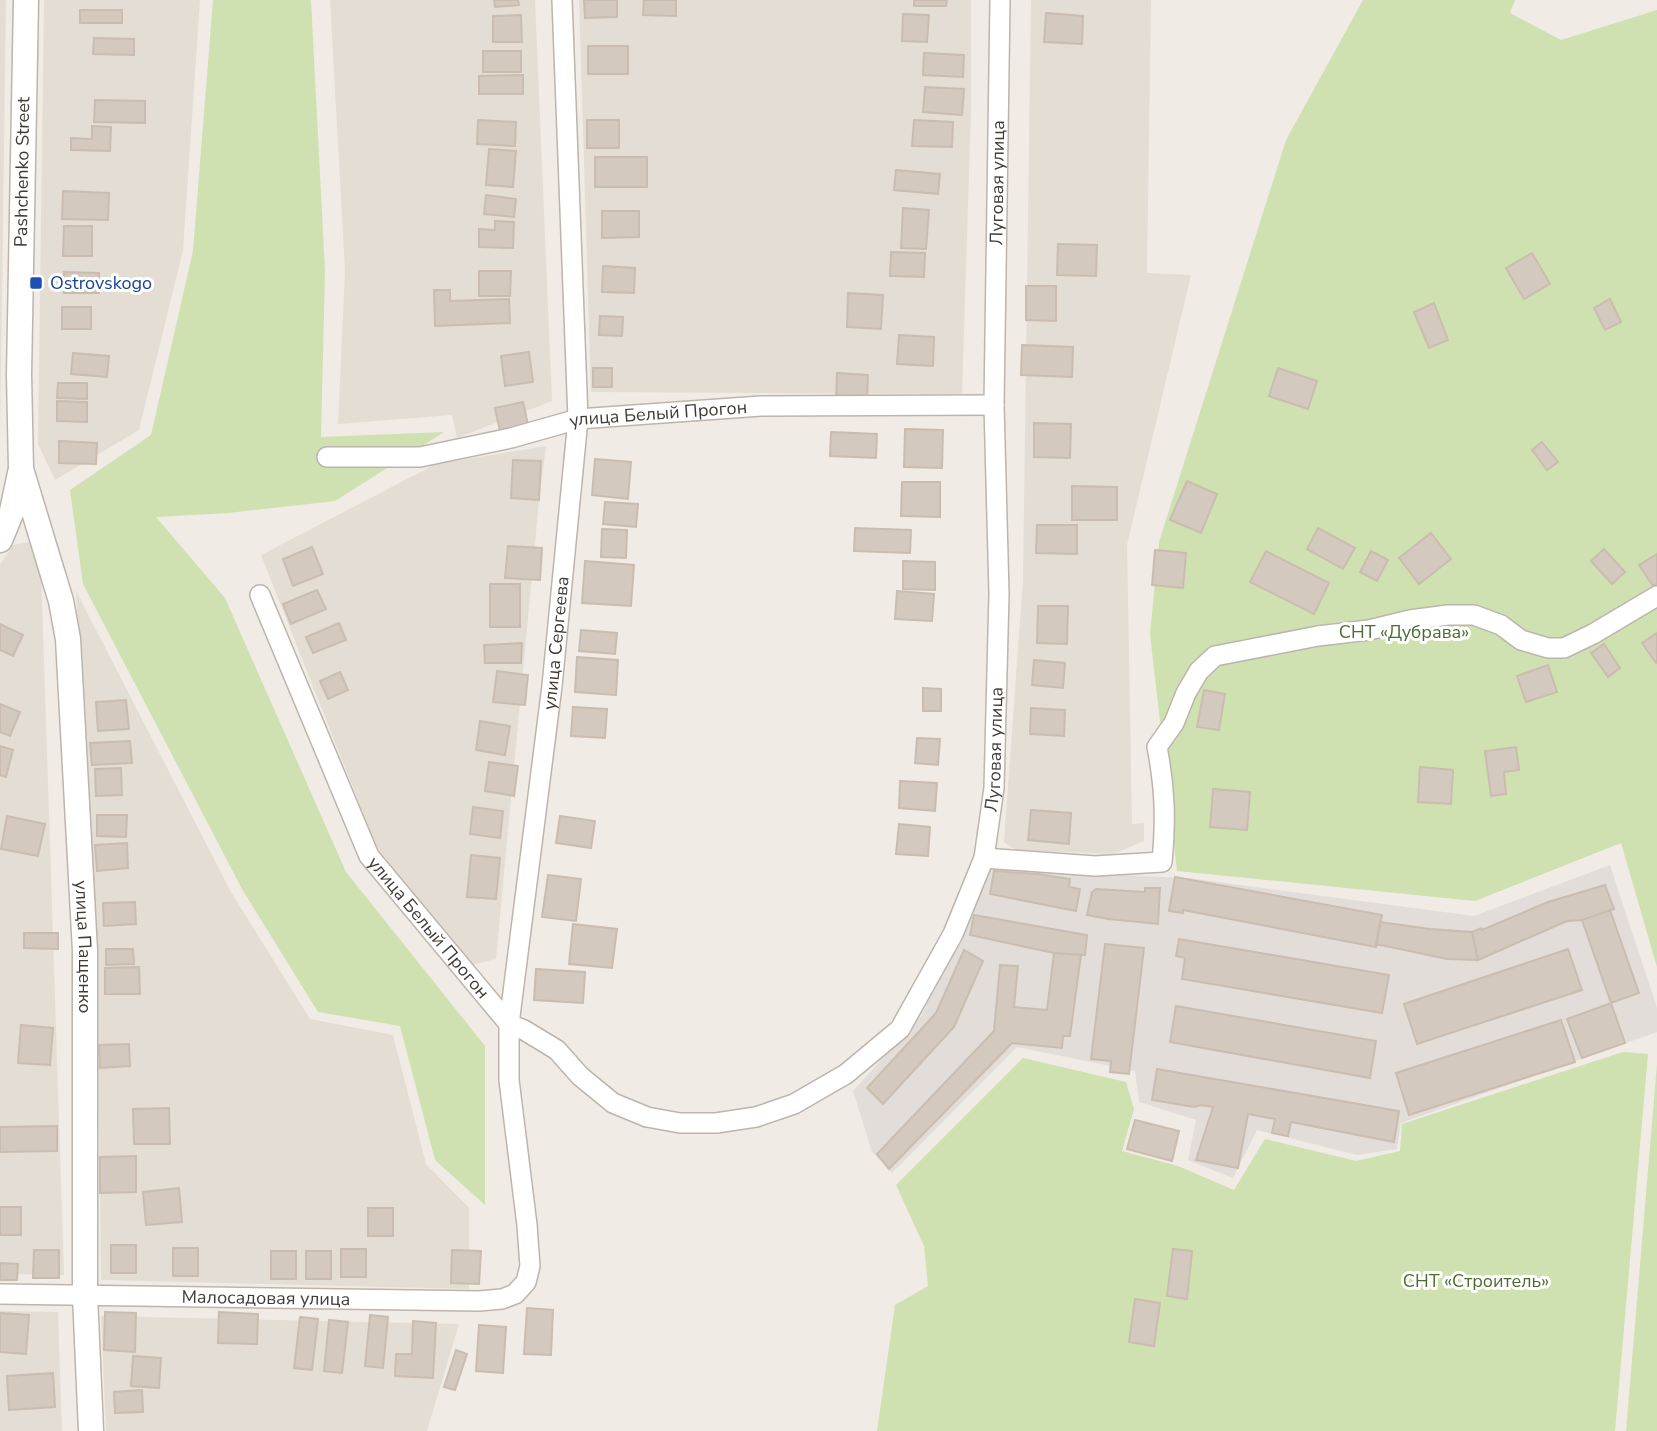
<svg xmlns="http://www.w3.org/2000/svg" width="1657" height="1431" font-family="'Nunito Sans',sans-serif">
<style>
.residential{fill:#e3ddd3}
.industrial{fill:#e2ddd9}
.green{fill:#cfe0b1}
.building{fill:#d3c9be;stroke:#cabdaf;stroke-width:2}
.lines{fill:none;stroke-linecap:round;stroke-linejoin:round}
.minor-casing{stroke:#bdb5ab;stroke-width:22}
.tertiary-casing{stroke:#bdb5ab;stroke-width:27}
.minor{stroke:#fff;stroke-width:19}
.tertiary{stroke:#fff;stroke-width:24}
.transit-dot{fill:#1a4fb4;stroke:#fff;stroke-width:2.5}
.labels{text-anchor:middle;stroke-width:6;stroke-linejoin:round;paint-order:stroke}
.street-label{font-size:18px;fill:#413b35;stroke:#fff}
.transit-label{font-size:18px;fill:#164399;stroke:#fff;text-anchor:start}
.park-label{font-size:18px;fill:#4b6b2f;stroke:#fff}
</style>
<rect width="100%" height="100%" fill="#f0ebe4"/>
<path class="residential" d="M0,0H6L0,440Z
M44,0H200L183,250L139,430L55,480L38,444Z
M330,0H535L552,401L457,438L452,415L338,424L345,271Z
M579,0H971V109L962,394L591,392Z
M1031,0H1151L1147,273L1191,275L1127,545L1132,824L1144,823V841L1113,854L1016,850L1004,842L1023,580Z
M546,446L539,500L496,959L467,966L376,846L261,555L436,464Z
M30,542L41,569L64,1275L0,1274V565L13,545Z
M76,591L231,892L310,1019L393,1035L426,1164L469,1208V1289L101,1280L98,1036Z
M0,1311L58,1312L62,1431H0Z
M101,1316L459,1324L427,1431H106Z"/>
<path class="industrial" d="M1610,865L1657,1008V1032L1401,1123L1397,1149L1357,1155L1257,1130L1233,1178L1188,1160L1196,1120L1139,1102L1135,1071L1017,1047L892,1173L872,1152L853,1091L922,1015L988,869L1188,878L1474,916Z"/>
<path class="green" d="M213,0H311L325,271L321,437L444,432L335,501L228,513L156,517L225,598L346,872L485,1046V1205L435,1160L400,1026L318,1012L242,889L83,584L70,490L151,435L193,251Z
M1363,0H1515L1510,13L1561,40L1657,10V967L1621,843L1475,901L1177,871L1150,634L1159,542L1286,140Z
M1623,1052L1648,1054L1615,1431H877L895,1305L928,1286L924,1246L896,1185L1023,1058L1126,1082L1134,1109L1122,1151L1178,1166L1234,1190L1265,1139L1356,1161L1400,1151L1402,1124Z
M1657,1064V1431H1626Z"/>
<path class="building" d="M494,0H518L519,5L495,7Z
M584,0H617V17L585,18Z
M644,0H676V16L643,15Z
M914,0H947L946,6H914Z
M80,10H122V23H80Z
M1046,13L1083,16L1082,44L1044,42Z
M903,14L929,15L927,42L902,41Z
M521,15L522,42H493V16Z
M94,38L134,39V55L93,54Z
M588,46H628V74H588Z
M483,51H521V72H483Z
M924,53L964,55L963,77L923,75Z
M523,75V94H479V76Z
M925,87L964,89L962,115L923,112Z
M95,100L145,101V123L94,122Z
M478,120L516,122L515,146L477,144Z
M587,120H619V148H587Z
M914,120L953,122L952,147L912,146Z
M92,126L111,127L110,151L71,150V138L92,139Z
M489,149L516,151L513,187L486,185Z
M595,157H647V187H595Z
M896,170L940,174L938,194L894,190Z
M63,191L109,193L108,220L62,219Z
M486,195L516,199L514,217L484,214Z
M903,208L929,210L926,249L901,248Z
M602,211H639V237L602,238Z
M495,221L514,222L513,248L479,247V229L495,230Z
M64,226H92V256H63Z
M1058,244L1097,245L1096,276L1057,275Z
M891,252L925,253L924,277L890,276Z
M1532,253L1550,284L1524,299L1506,268Z
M603,266L635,268L634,293L602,292Z
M479,271H511L510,296H479Z
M64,272L99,273V293H64Z
M1026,286H1056V321L1026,320Z
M434,290H450V301L509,299L510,323L435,326Z
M848,293L883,295L881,329L847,327Z
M1610,299L1621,322L1605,330L1594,308Z
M1434,303L1448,340L1429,348L1414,312Z
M62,307H91V329H62Z
M600,316L623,317L622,336L599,335Z
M899,335L934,337L933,366L897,364Z
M1022,345L1073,347L1072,377L1021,375Z
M529,352L533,382L505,386L501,356Z
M73,353L109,356L107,377L71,374Z
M593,368H612V387H593Z
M1278,368L1317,381L1308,409L1269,396Z
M837,373L868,375L867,401L836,399Z
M58,383H87V399L57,398Z
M57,401L87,402V422L57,421Z
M523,402L528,425L500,431L495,408Z
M1034,423L1071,424L1070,458L1034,457Z
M905,429L943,430L942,468L904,467Z
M831,432L877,434L876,458L830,456Z
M59,441L97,443L96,464L59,463Z
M1542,442L1558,462L1547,470L1532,450Z
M595,459L631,462L628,499L592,495Z
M513,460L541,461L539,500L511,498Z
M1187,481L1217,494L1201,533L1170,520Z
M902,482H940V517L901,516Z
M1072,486L1117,487V520H1072Z
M605,502L638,504L636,527L603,524Z
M1037,525H1077V554L1036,553Z
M855,528L911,530L910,553L854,551Z
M1318,528L1355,548L1343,569L1307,549Z
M602,529L627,530L626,558L601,557Z
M1431,533L1451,559L1419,584L1399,558Z
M508,546L542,548L540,580L505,578Z
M312,547L323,574L293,586L283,559Z
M1604,549L1625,572L1612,584L1591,561Z
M1155,550L1186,553L1183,588L1152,585Z
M1266,551L1329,583L1314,614L1250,582Z
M1371,551L1388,560L1377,581L1360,572Z
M1657,554V584L1653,586L1639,565Z
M585,561L634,565L631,606L582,603Z
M903,561L935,562V590L903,589Z
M490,584H520V627H490Z
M317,590L326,609L291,624L283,604Z
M897,591L934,594L932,621L895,619Z
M1038,606H1068L1067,644L1037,643Z
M339,623L346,640L313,653L306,637Z
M0,624L23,635L13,656L0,650Z
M581,630L617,633L615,654L579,651Z
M1657,633V662L1656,663L1642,643Z
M522,643L521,663H485L484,645Z
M1604,644L1620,668L1608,677L1591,653Z
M577,657L618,660L616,695L575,692Z
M1034,660L1065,663L1063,688L1032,685Z
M1548,665L1557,692L1526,702L1517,676Z
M497,671L528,675L525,705L493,702Z
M340,672L348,690L328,699L320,681Z
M923,688L941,689V711H923Z
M1204,690L1225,694L1219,730L1197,727Z
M126,700L129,729L98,731L96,702Z
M0,704L20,712L10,736L0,732Z
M573,707L607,709L605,738L571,736Z
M1031,708L1065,710L1064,736L1030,734Z
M480,721L510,726L505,755L476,750Z
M917,738L940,739L938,765L915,763Z
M130,741L132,763L92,765L90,743Z
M0,746L13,750L6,777L0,775Z
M1516,747L1519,770L1504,772L1506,794L1491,796L1485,751Z
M489,762L518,766L514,796L485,791Z
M1420,767L1453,770L1451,804L1418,802Z
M121,768L122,795L96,796L95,769Z
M900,781L937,783L935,811L899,808Z
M1213,789L1250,792L1247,830L1210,827Z
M473,807L503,811L500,838L470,834Z
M1031,810L1071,813L1069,844L1028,840Z
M97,815H127L126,837L97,836Z
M7,816L45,824L38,856L1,849Z
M560,816L595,821L591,848L556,843Z
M899,824L930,827L928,856L896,854Z
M127,843L128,868L97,871L95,845Z
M471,855L500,858L496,899L467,897Z
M994,871L1038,874L1070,879L1069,887L1080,889L1076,911L990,894Z
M548,875L581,879L576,921L542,917Z
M1175,877L1382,915L1376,947L1183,910V913L1169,911Z
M1605,885L1614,909L1582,920L1567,921L1478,960L1472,932L1481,928L1482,930L1548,902Z
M1145,888H1160L1158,924L1108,919L1087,915L1092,892L1096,889L1145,892Z
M135,902L136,924L104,926L103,903Z
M1610,910L1639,993L1611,1003L1582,920Z
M974,915L1087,935L1085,955L1054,953L970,935Z
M1380,922L1430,929L1472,932L1478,960L1447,959L1376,944Z
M573,924L617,929L612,968L569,964Z
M24,933H58V949L24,948Z
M1179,939L1389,975L1382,1013L1182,979L1185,958L1176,956Z
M1105,944L1144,948L1129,1074L1110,1072L1111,1061L1091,1059Z
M106,949H133L134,964L106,965Z
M1568,949L1582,990L1417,1044L1404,1004Z
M964,950L983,961L954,1027L883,1104L867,1088L936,1013Z
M1054,953L1081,955L1070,1036H1063L1062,1048L1012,1043L889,1169L877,1154L994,1031L1000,965L1018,966L1014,1007L1047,1010Z
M139,967L140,994H105V968Z
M536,969L585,972L583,1003L534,1000Z
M1611,1003L1625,1043L1582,1058L1567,1019Z
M1176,1006L1376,1041L1370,1078L1170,1042Z
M1561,1020L1575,1062L1409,1115L1396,1073Z
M21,1025L53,1028L50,1065L18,1063Z
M129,1044L130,1066L100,1068L99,1045Z
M1157,1069L1399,1111L1394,1142L1291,1122L1288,1136L1272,1133L1275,1119L1248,1114L1238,1168L1196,1160L1213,1107L1201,1105L1194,1107L1152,1100Z
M169,1108L170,1144H134L133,1109Z
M1135,1120L1179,1131L1172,1161L1127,1149Z
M57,1126V1151L0,1152V1127Z
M136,1156V1192L100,1193V1157Z
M179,1188L182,1222L146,1225L143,1192Z
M0,1207H21V1235H0Z
M368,1208H393V1236H368Z
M111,1245H136V1273H111Z
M173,1248H198V1276H173Z
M341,1249H366V1277H341Z
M1173,1249L1192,1251L1187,1299L1167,1296Z
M34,1250H59V1278H33Z
M452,1250L481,1251L479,1284L451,1283Z
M271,1251H296V1279H271Z
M306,1251H331V1279H306Z
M0,1263L18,1264L17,1280H0Z
M1135,1299L1160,1303L1154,1346L1129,1342Z
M527,1308L553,1310L551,1355L524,1354Z
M105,1312L136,1313L135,1352L104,1350Z
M219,1312L258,1314L257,1344L218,1343Z
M0,1313L29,1315L26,1354L0,1352Z
M370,1315L388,1317L383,1368L365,1366Z
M300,1317L318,1319L312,1370L294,1368Z
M329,1320L348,1322L342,1373L324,1371Z
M413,1321L436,1323L433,1378L395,1376L396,1354H412Z
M479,1325L506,1327L503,1373L476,1371Z
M456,1350L467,1354L455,1390L444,1387Z
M133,1356L161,1358L159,1388L131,1386Z
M53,1373L55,1407L9,1410L7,1376Z
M142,1390L143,1412L115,1413L114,1392Z"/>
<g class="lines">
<defs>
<g id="minor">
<path id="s1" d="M327,457H420L511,438L578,419L761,406L994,405"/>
<path id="s2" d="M260,595L369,856L509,1024L524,1030L557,1050L580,1076L613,1103L647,1117L680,1123H716L756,1117L794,1104L846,1074L900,1029L953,934L984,858L994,788L999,594L994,405L1000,0"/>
<path d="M984,858L1095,866L1162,862C1166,820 1165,788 1157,747L1174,723L1186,693L1199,671L1215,656L1318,636L1369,630L1410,620L1448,615H1474L1501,625L1521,640L1548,648H1564L1593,634L1657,596"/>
<path id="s3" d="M0,1294L479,1301L502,1299L515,1294L526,1282L530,1266L527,1225L509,1080V1024L552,686L578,419L562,0"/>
</g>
<g id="tertiary">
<path id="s4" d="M26,0L19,375L21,469L61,601L68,639L85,951V1295L91,1431"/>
<path d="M0,540L12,511L20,473"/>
</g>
</defs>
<use href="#minor" class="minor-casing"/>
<use href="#tertiary" class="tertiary-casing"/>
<use href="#minor" class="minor"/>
<use href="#tertiary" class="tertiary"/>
</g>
<rect class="transit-dot" x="29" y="276" width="14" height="14" rx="3.5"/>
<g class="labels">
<g class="street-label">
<text transform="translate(22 172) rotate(-89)" y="6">Pashchenko Street</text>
<text dy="6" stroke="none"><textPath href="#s2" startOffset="1818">Луговая улица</textPath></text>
<text dy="6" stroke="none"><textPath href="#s1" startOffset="336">улица Белый Прогон</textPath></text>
<text dy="6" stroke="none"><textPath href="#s3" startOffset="1176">улица Сергеева</textPath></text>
<text dy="6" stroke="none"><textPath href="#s2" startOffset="1251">Луговая улица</textPath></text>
<text dy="6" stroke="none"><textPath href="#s2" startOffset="376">улица Белый Прогон</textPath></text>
<text dy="6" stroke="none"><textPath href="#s4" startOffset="954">улица Пащенко</textPath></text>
<text dy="6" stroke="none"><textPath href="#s3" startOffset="266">Малосадовая улица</textPath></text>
</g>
<g class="transit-label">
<text x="50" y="289">Ostrovskogo</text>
</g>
<g class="park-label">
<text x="1404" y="638">СНТ «Дубрава»</text>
<text x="1476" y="1287">СНТ «Строитель»</text>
</g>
</g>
</svg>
